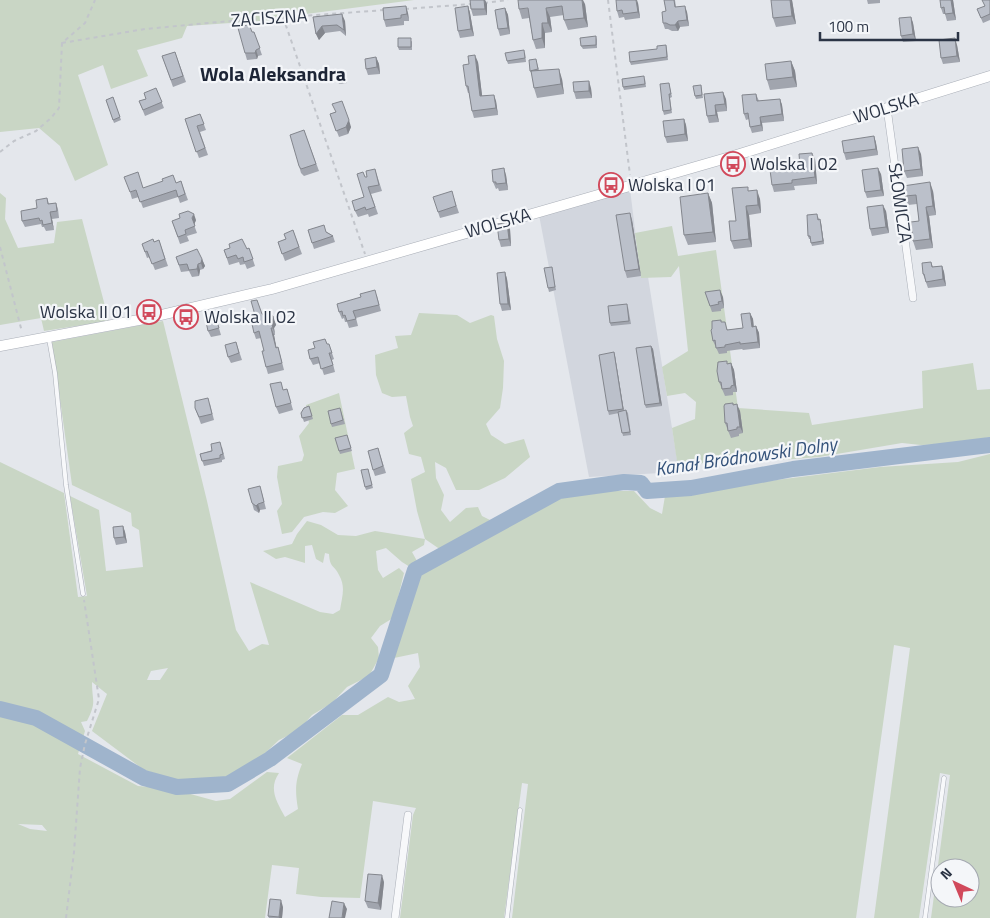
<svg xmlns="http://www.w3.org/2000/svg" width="990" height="918" font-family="'Titillium Web',sans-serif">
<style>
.built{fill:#d2d6de}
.green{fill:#c9d6c5;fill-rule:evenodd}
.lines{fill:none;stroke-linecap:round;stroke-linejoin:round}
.river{stroke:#9fb4cc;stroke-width:16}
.lane-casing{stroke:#a9aeb7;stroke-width:5}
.street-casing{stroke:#a9aeb7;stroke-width:8}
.secondary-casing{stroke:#a9aeb7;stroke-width:11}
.path{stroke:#c2c5cb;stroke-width:2;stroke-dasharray:4 4;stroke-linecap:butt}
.lane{stroke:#f7f8fa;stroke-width:4}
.street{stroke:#f7f8fa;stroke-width:7}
.secondary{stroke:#fff;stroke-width:10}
.wall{fill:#a1a5ae}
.shaded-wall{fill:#83868d}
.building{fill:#bbc0ca;stroke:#83868d}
.labels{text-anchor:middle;stroke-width:4.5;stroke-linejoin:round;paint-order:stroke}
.street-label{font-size:18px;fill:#2b3445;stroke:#f4f6f9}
.poi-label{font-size:18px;fill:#2b3445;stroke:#f4f6f9;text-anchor:start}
.water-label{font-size:19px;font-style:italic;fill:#34527a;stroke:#f4f6f9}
.quarter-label{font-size:20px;font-weight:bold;fill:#1d2536;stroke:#f4f6f9}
</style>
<rect width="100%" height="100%" fill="#e4e7ec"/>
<path class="built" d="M630,189L641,278L648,277L679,472L589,477L539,215Z"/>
<path class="green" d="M0,0H414L283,17L276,20L187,26L182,38L137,50L148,76L111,89L103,65L78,75L108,165L75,181L60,146L39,128L0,132Z
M0,193L6,198L5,219L18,248L54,243L57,222L82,219L109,321L44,331L41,318L0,325Z
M672,226L678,256L716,250L738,408L809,413L812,425L923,408L922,371L973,363L977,390L990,389V437L955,444L921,445L902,443L819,457L730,464L709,462L678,468L672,428L695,419L696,402L685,393L667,396L662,367L688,351L679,266L671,277L641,278L635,233Z
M419,313L457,315L470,323L491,315L494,316L497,339L504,361L503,388L500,408L486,424L491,435L505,444L524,439L530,457L505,478L479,490H456L446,468L435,462L436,478L444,495L441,510L450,522L466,508L478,507L482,516L490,520L441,550L425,539L424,545L412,552L417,561L410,567L402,562L386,548L376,551L378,570L383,578L399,568L404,573L393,618L380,626L371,638L378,647L379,658L369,676L347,687L332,703L312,715L298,731L279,740L263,755L247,780L226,789L211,790L144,770L92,731L107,694L92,682C92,702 97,701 87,721L81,722L85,731L78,754L138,786L172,789L216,801L230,799L267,772L279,773C268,789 277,802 285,817L298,809C295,791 295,781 302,764L287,758L342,715H358L388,697L399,702L415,699L408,686L420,667L418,653L394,658L420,575L558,497L595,491H634L650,508L662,514L665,496L708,492L743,484L880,467L958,462L990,454V918H931L950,775L940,773L919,918H874L910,648L894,645L856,918H512L528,784L522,783L504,918H400L413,815L416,808L373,801L360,898L321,897L296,894L299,868L272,865L265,918H0V462L64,493L78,597L87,596L70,496L99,510L106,571L143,567L139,530L132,526L131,513L72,485L52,342L163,321L207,501L236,630L249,651L262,644L269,645L250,582L320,612L333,614L340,610C342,597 346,587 339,575C334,564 330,569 329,554L325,553L323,563L316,559L312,545L305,546V563L285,557L276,559L263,551L292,544L297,534L307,521L321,525L338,535L356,536L375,531L425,539L417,511L411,479L425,472L421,457L409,454L404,433L413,426L410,417L406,396L392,397L382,393L376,375L375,355L398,348L395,336L411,335ZM168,668L160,680H147L151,671ZM18,824L42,825L47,831L30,829ZM940,868H970V898H940Z
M339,393L355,469L337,473L335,490L348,506L335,513L323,512L304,517L292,532L282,534L277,511L282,504L277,477L278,466L302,461L304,455L299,436L309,423L306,405Z"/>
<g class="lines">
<path class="river" d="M0,709L36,718L144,778L177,787L228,784L270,759L381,675L415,570L559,491L624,482L641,483L647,491L691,488L793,469L990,445"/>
<defs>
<path id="lane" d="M49,339L55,373L66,485L83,594
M507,918L520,810
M925,918L944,778"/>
<path id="street" d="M887,108L913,298
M395,918L408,815"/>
<path id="secondary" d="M0,346L144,319L272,289L730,157L990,76"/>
</defs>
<use href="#lane" class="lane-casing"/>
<use href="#street" class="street-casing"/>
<use href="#secondary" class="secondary-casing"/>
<path class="path" d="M608,0L630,175
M484,3L508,0
M405,9L472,4
M283,17L365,254
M62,43L145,29L219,22L385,10
M0,152L14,141L36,131L51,118L59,108L62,43L85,23L95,0
M0,247L22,332
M66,918L74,852L80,768L85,744L99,699L84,600"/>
<use href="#lane" class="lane"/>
<use href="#street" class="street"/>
<use href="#secondary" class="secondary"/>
</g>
<path class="wall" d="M470,0H485L487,4V15L473,16L471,9Z
M664,0H675L676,7L687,12L689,26L680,27L678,31H672L668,29H665L663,23L666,11Z
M792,0L796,24L776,27L773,18Z
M867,0H880V3L868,4Z
M953,0L956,20L947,21L945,14H943L941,8Z
M990,0V20L983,23L977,9L985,6Z
M638,3L640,18L625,20L624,17L619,18L617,11Z
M585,4L588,27L568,30L564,20V15L550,17L552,32L545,33V48L536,49L533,40L529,18L522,19L519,9Z
M468,6L470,13L474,36L460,38L458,31Z
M505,8L508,15L510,34L500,36L498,29Z
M408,13L409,21H404V25L386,27L384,20Z
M313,17L345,21L346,36L340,31L325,33L319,40L316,34Z
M911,17L913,23L916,41L903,42L901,36Z
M252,32H254L262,55L258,56L257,59L247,60L245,53Z
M596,36L597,40V48L583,49L581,46Z
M412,41V50H399L398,47Z
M666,45L667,49L668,60L631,65L630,62Z
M957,45L960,62L943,64L941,58Z
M175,52L186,82L173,87L162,56Z
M525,53L526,62L508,64L507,61Z
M376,57L379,64L380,74L368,75L366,69Z
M791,61L795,71L797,87L770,90L767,80Z
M478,62L482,96L496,101L498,115L474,118L472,111L469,93H468L466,86Z
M537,63L539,70L562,79L564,94L537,98L534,88L532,74L530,71Z
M345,73L347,83L339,84L338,81Z
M645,79L646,87L624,90L623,87Z
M669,83L672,97L670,98L672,113L664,115L663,111Z
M701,85L703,98L696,99L695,96Z
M156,88L164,108L145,116L139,101L146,99Z
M591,88L592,98L576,99L574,92Z
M704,94L726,99L727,111L717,112L719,122L709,123L707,116Z
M756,94L759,101L780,99L782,105L784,121L762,123L763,131L752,133L750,127L749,119L746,120L744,114Z
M113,97L121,120L114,123L106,100Z
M336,112L351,127L348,134L339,137L330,114Z
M200,114L206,130L200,132L208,155L199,158L185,119Z
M684,119L686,125L688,141L667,143L665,137Z
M304,130L319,171L304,176L301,173L299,166Z
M874,136L876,143L878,155L846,160L844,153Z
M921,154L923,176L907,178L904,171Z
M815,159L817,184L794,186L795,190L774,192L772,185L800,166Z
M375,169L382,191L371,194L378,214L369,217L368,214L358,217L355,211L364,197L365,177H367Z
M881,174L884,196L867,198L865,192Z
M506,175L508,190L499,191L498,188L496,189L493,182Z
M181,181L188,200L180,203L178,197L143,208L139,197L132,199L130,192L143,188L176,183Z
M749,191L760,199L761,213L749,215L752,247L734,249L731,241L736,221Z
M933,191L936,215L929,216L933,248L916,250L913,241L919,221L917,204L908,205L905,196Z
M708,193L712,203L716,242L688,245L684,235Z
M47,198L49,204L56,203L58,209L59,218L52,219L54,230L46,231L44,227H42L41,224L25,227L22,221L37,208Z
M454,198L459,213L440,218L438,212Z
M886,211L889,233L872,236L870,229Z
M818,217L821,223L824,244L812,246L810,239H809L808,236Z
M196,220L194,225L197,233L187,236L189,241L180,244L172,221Z
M632,220L641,276L627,278L625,271Z
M510,229L511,246L501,247L499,240Z
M293,230L302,254L285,261L278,242L286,239Z
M308,230L327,232L333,236L335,242L314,249Z
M159,240L168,266L155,270L150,257L147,258L142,244L154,242Z
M249,248L255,266L247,269L245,264L240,265L239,262L229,265L224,250Z
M176,257L202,259L205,266L203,269L200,270L199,276L192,277L189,271L181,272Z
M931,262L933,267L942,266L944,272L946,286L928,288L923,274Z
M552,267L556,290L549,292L548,288Z
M505,272L507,279L511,310L502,311L500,304Z
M705,292L723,297L724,308L721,309V311L712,312Z
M377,296L381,311L356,318L358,326L349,328L347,322H345L344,318L342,319L339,312Z
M628,307L631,324L611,326L610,323Z
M750,313L753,319L754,327L756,326L759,333L760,348L743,350L742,349L727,351V353L719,354L713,341L712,329L722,322L728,330L743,328Z
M262,314L273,316L276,325L274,328L275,335H274L276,348L278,347L280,354L284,370L268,374L266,367L264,351L261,338L256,339L254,333L257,322Z
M215,315L221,335L211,337L208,331Z
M325,339L327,344L331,350L334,359L332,360L335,372L324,375L320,363L313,365L310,359L315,348Z
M236,342L242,360L231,363L228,357Z
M651,346L653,349L662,406L646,408L645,405Z
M614,352L615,356L624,411L626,410L628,413L631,435L623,436L619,413L609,415L608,411Z
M731,363L734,370L737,392H733V395L725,396L719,382L728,364Z
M287,389L293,410L279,414L276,407L284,390Z
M210,404L214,420L201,424L195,408Z
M734,405L740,411L743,433L739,434V436L731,438L725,423Z
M309,406L313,419L304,422L301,413Z
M341,411L345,424L332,427L331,424Z
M347,435L352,451L340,454L339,451Z
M222,447L225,459L222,460V462L204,466L200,454Z
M378,448L386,473L375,476L373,470Z
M368,469L373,488L366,490L365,487Z
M262,493L266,509L260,510L259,513L254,510L252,503Z
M123,526L125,532L127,543L116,545L114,538Z
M384,882L381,910L368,908L365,901Z
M283,907L282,918H269L268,916Z"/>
<path class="shaded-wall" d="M484,0H485L487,4V15L485,9Z
M582,0H583L585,4L588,27L584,18Z
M636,0H637L638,3L640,18L638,12Z
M790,0H792L796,24L792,16Z
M951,0H953L956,20L953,13Z
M406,6L408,13L409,21L407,14Z
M468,6L470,13L474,36L471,29Z
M685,6L687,12L689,26L687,20Z
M505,8L508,15L510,34L508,28Z
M546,8L550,17L552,32L548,23Z
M342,14L345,21L346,36L344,30Z
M911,17L913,23L916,41L913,34Z
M678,21L680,27L678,31L675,25Z
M542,23L545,33V48L542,38Z
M322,26L325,33L319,40L316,34Z
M955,38L957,45L960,62L957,56Z
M256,50L258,56L257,59L255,53Z
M475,55L478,62L483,103L480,96Z
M376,57L379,64L380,74L377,67Z
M791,61L795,71L797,87L793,77Z
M559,69L562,79L564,94L561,84Z
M589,81L591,88L592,98L589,91Z
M723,92L726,99L727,111L725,104Z
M494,95L496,101L498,115L496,108Z
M780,99L782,105L784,121L782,114Z
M715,105L717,112L719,122L716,115Z
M760,117L762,123L763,131L761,125Z
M684,119L686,125L688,141L685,134Z
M349,120L351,127L348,134L346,127Z
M874,136L876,143L878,155L876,149Z
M918,147L921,154L923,176L921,169Z
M812,153L815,159L817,184L815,177Z
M504,168L506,175L508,190L506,183Z
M878,168L881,174L884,196L881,190Z
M930,182L933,191L936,215L933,206Z
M757,190L760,199L761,213L758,205Z
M708,193L712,203L716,242L713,232Z
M883,205L886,211L889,233L886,227Z
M746,206L749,215L752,247L749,239Z
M926,207L929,216L933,248L930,239Z
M50,212L52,219L54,230L52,223Z
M630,213L632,220L641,276L639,269Z
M194,214L196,220L194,225L192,218Z
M820,219L821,223L824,244L823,241Z
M507,223L510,229L511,246L509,239Z
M202,259L205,266L203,269L201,263Z
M198,264L200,270L199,276L197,269Z
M942,266L944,272L946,286L943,279Z
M505,272L507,279L511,310L508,304Z
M720,290L723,297L724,308L722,301Z
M750,313L753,319L754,333L752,327Z
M273,316L276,325L274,328L275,335L271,321Z
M756,326L759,333L760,348L758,342Z
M271,328L274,335L278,355L276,348Z
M651,346L653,349L662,406L660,403Z
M614,352L615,356L624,412L623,409Z
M731,363L734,370L737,392L734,385Z
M737,404L740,411L743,433L740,427Z
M258,504L260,510L259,513L256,506Z
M123,526L125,532L127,543L124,537Z
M382,875L384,882L381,910L378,903Z
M281,900L283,907L282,918H279Z
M344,903L347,909L345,918H342Z"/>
<path class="building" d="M470,0H484L485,9H471Z
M518,0H582L584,18L564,20L562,6L546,8L548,23H542V38L533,40L528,8L519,9Z
M616,0H636L638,12L623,14L622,10L617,11Z
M664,0H674L675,7L685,6L687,20L678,21L675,25H670L666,23H663L662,12L666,11Z
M771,0H790L792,16L773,18Z
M940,0H951L953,13L945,14L944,7L941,8Z
M982,0H990V14L981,18L977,9L985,6Z
M406,6L407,14L401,15V18L384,20L383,8Z
M468,6L471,29L458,31L455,8Z
M505,8L508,28L498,29L495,10Z
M342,14L344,30L337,25L322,26L316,34L313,17Z
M911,17L913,34L901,36L899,18Z
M249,24L252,32H254L260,48L256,50L255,53H245L238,28Z
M596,36V45L581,46L580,38Z
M398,38H411V47H398Z
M955,38L957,56L941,58L939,40Z
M666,45L667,57L630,62L629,52L657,49V46Z
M524,50L525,58L507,61L505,53Z
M175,52L183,76L171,80L162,56Z
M475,55L480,96L494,95L496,108L472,111L468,86H466L463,65L469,64L468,56Z
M376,57L377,67L366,69L365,59Z
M536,59L538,69L530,71L529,60Z
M791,61L793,77L767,80L765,64Z
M559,69L561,84L534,88L531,71Z
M345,73L346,80L338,81L337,74Z
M644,76L645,84L623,87L622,79Z
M589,81V91L574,92L573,82Z
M669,83L671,94H669L671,110L663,111L660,84Z
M701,85L702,95L695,96L693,86Z
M156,88L162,102L143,110L139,101L146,99L144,93Z
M723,92L725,104L715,105L716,115L707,116L704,94Z
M756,94L757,101L780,99L782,114L760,117L761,125L750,127L748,113L744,114L742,95Z
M113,97L120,117L113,120L106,100Z
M342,101L349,120L346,127L336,131L330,114L336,112L332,104Z
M200,114L204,124L197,126L205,148L196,152L185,119Z
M684,119L685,134L665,137L663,121Z
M304,130L316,164L301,169L299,166L290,135Z
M874,136L876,149L844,153L842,141Z
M918,147L921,169L904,171L902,149Z
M812,153L815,177L792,180V183L772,185L770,170L800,166L799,154Z
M504,168L506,183L496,184V182H493L492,170Z
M878,168L881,190L865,192L862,170Z
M375,169L379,185L368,187L375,207L366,210L365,207L355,211L352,201L364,197L357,174L363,172L365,177H367L366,171Z
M138,172L143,188L163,181L162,179L173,175L176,183L181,181L185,194L178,197L176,190L140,202L136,190L130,192L124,177Z
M930,182L933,206L926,207L930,239L913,241L911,222L919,221L916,195L905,196L903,186Z
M748,187V191L757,190L758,205L746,206L749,239L731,241L729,221H736L732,188Z
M452,191L456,206L438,212L433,197Z
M708,193L713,232L684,235L680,197Z
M47,198L48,204L56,203L57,211L50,212L52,223L43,225L42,220L40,221L39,218L22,221L21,211L37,208L36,200Z
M883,205L886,227L870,229L867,207Z
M188,211L194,214L192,218L195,226L185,230L186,234L178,237L172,221L180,218L179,214Z
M630,213L639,269L625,271L616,215Z
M817,214L818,220L820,219L823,241L811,243L810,236H808L807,215Z
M507,223L509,239L499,240L497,224Z
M324,225L326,232L333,236L312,243L308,230Z
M293,230L299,247L282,254L278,242L286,239L284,234Z
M153,239L154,242L159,240L165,259L152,264L147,251L145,252L142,244Z
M242,239L247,249L249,248L253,259L244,262L243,257L238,259L236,255L227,258L224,250L230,248L229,244Z
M197,249L202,259L201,263L198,264L197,269L189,270L187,264L179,265L176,257Z
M931,262L932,267L942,266L943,279L926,282L924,274H923L922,263Z
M552,267L555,287L548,288L544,268Z
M505,272L508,304H500L497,273Z
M375,290L379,305L353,311L356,319L347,321L345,315L343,316L342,311L339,312L337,304L361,297L360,294Z
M720,290L722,301L718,302L719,304L710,306L705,292Z
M257,300L262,314L273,316V319L271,321L273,328H271L276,348L278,347L282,363L266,367L262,351H264L259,331L254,333L252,324L257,322L251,301Z
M627,304L629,321L610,323L608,306Z
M750,313L752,327L756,326L758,342L740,344V342L725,345V347L716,348L715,340L713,341L711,330L712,329V321L721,320V322H725L727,330L743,328L741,314Z
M215,315L219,328L208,331L205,317Z
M325,339L327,344H329L332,353H329L333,365L321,369L318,357L310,359L308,350L315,348L313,342Z
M236,342L239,353L228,357L225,345Z
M651,346L660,403L645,405L636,348Z
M614,352L623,409L608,411L599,355Z
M727,361V364L731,363L734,385L731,386V388L722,389L721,382H719L717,371L718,362Z
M281,382L283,390L287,389L291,403L276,407L270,384Z
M208,398L212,414L199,417L195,408V401Z
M733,403V405L737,404L740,427H737V429L728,431L727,423H725L724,406L725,404Z
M309,406L312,416L302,418L301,413L304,408Z
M340,408L343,420L331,424L328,411Z
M626,410L630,432L622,433L618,412Z
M347,435L351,448L339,451L335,438Z
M220,442L223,454L220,455V458L202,461L200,454L212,451L211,444Z
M378,448L383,466L373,470L368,451Z
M368,469L372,485L365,487L361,470Z
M260,486L264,502L258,504L256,506L252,503L248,489Z
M123,526L124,537L114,538L113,527Z
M368,874L382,875L378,903L365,901Z
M270,899L281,900L279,917L268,916Z
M332,901L344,903L342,918H329Z"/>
<defs>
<symbol id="bus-ring" viewBox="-11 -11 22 22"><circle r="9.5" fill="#f4f6f9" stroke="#d1495b" stroke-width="1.5"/><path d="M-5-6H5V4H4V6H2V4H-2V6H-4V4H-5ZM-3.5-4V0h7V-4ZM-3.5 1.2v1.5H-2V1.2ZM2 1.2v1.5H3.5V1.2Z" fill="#d1495b"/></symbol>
</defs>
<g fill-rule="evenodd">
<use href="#bus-ring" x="719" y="150" width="28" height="28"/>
<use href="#bus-ring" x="597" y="171" width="28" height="28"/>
<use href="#bus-ring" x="135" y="298" width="28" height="28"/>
<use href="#bus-ring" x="172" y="303" width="28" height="28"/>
</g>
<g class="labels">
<g class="street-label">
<text transform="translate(269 18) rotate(-4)" y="6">ZACISZNA</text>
<text transform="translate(886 108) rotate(-17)" y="6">WOLSKA</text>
<text transform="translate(900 203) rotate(82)" y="6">SŁOWICZA</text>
<text transform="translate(498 223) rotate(-16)" y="6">WOLSKA</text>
</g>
<g class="poi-label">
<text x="750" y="170">Wolska I 02</text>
<text x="628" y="191">Wolska I 01</text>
<text x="132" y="318" text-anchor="end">Wolska II 01</text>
<text x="204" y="323">Wolska II 02</text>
</g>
<g class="water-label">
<text transform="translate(746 456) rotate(-8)" y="7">Kanał Bródnowski Dolny</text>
</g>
<g class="quarter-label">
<text x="273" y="81">Wola Aleksandra</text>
</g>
</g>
<g transform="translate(955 883) rotate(316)"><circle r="24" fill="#f4f6f9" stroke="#a4a8b1"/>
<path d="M0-4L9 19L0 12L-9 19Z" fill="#d1495b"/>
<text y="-8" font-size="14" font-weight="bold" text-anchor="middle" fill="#2b3445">N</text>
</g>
<path d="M820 32v8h138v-8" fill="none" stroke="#2b3445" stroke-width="2.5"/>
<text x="828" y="32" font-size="15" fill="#2b3445" stroke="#f4f6f9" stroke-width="4" paint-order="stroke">100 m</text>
</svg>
